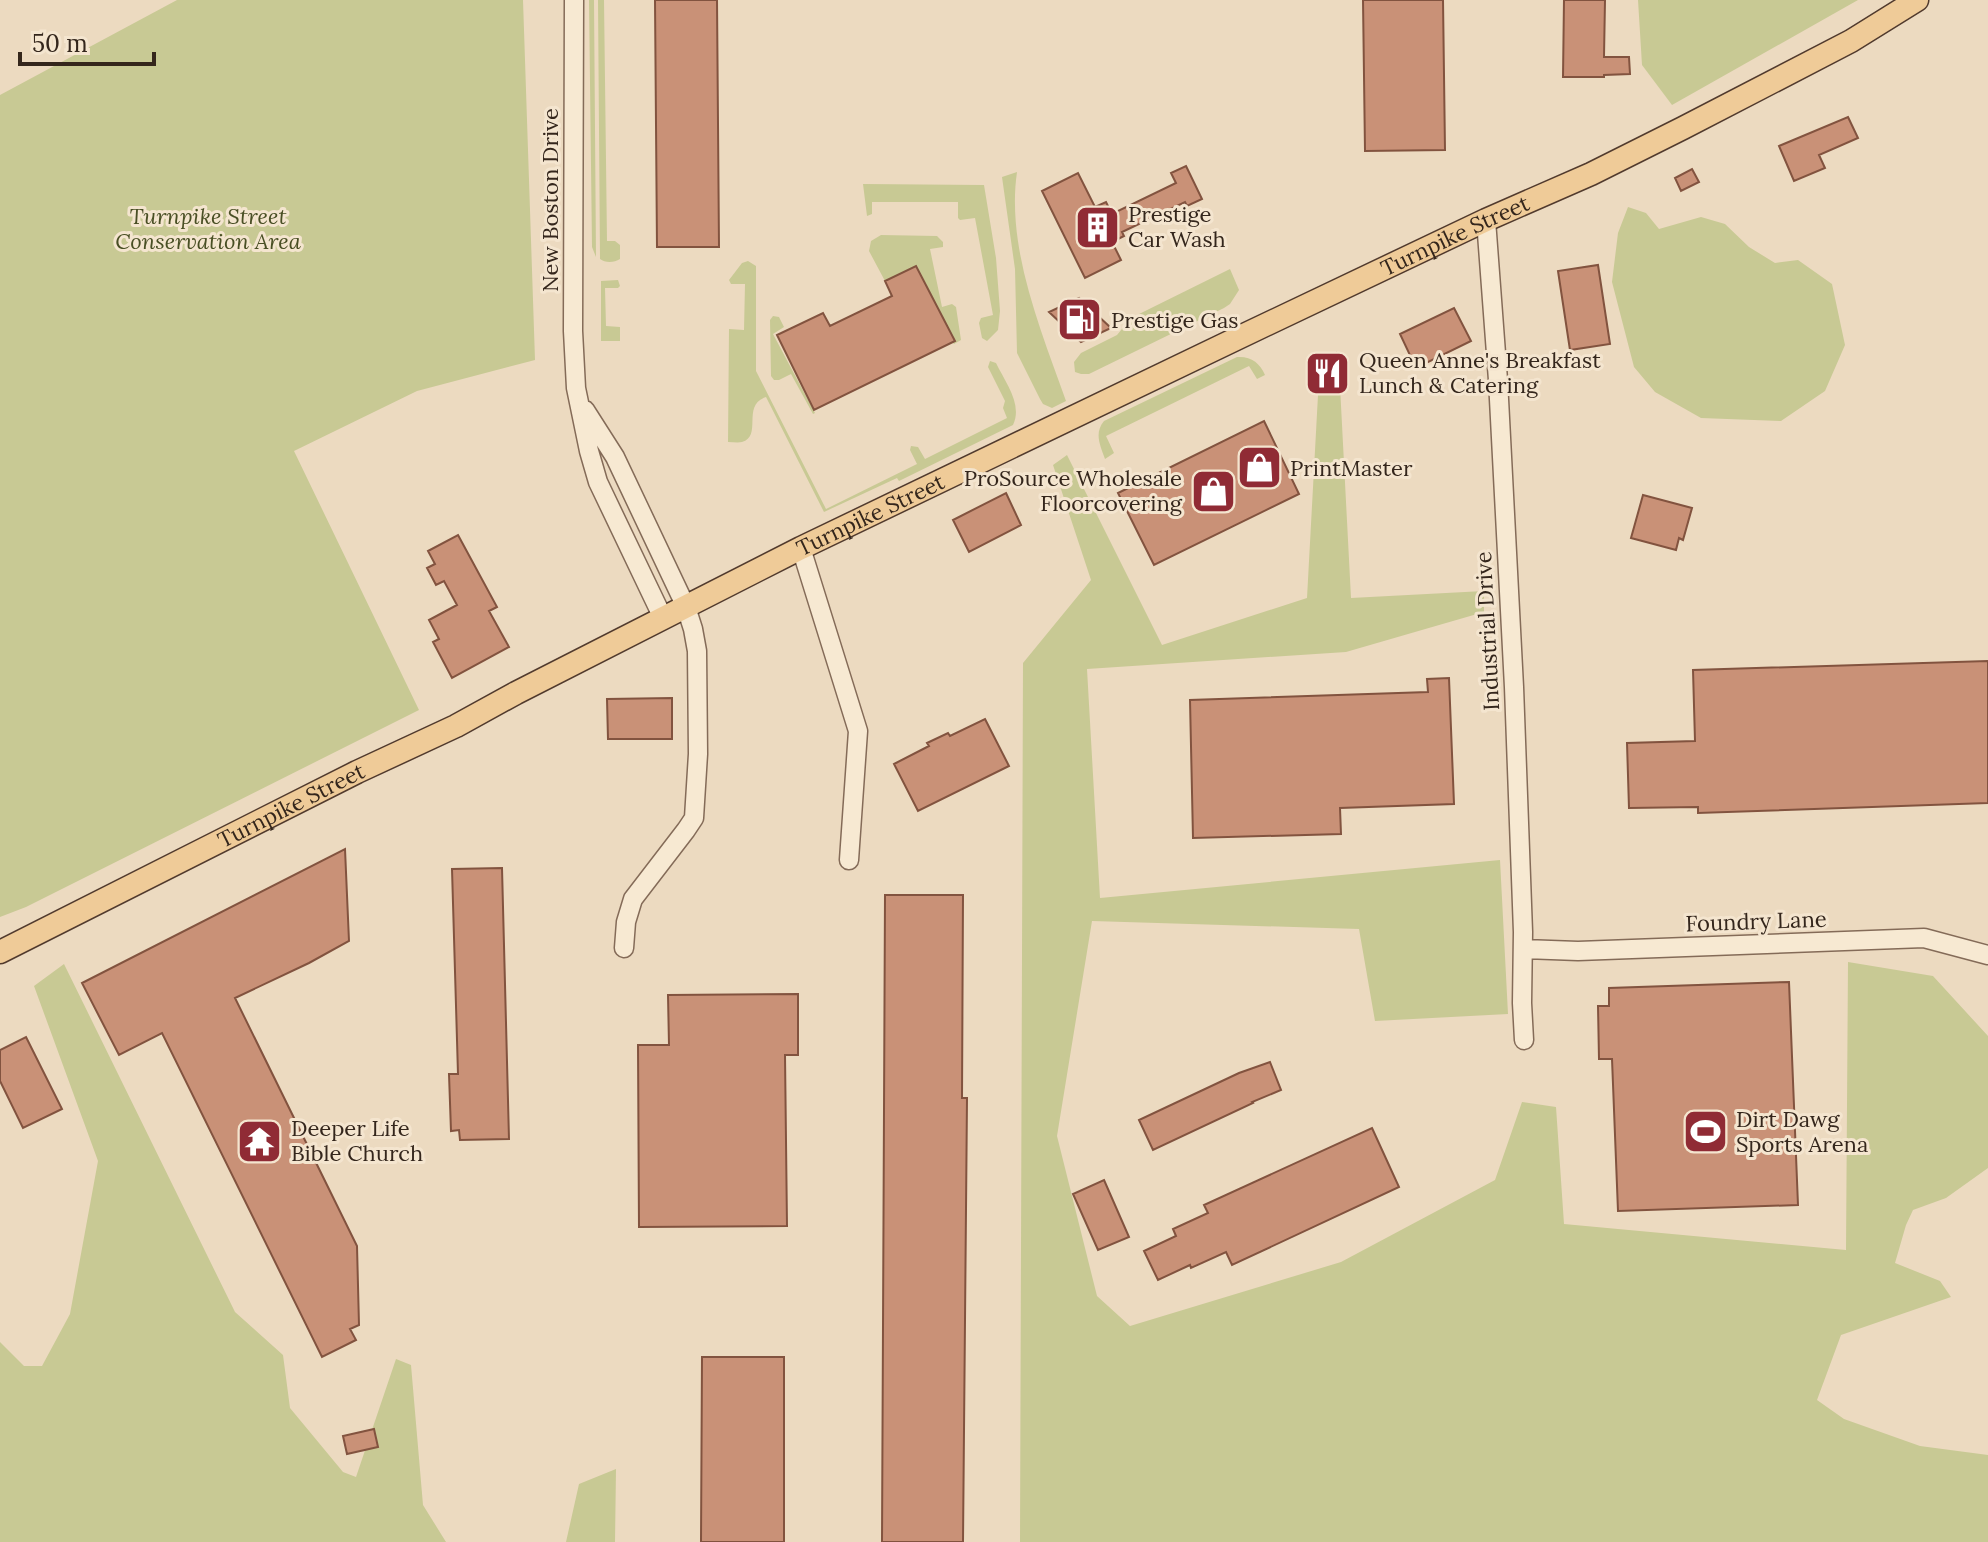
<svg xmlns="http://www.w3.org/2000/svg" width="1988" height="1542" font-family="Lora,serif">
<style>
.green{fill:#c8c994}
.building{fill:#c99177;stroke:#82533f;stroke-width:2}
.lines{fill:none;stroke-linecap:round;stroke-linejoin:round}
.minor-casing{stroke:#846b58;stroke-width:21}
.major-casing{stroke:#513a2d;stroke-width:25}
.minor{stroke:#f7e9d2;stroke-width:18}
.major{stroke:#efcb98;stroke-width:22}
.labels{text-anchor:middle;stroke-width:6;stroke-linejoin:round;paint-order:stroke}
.street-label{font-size:22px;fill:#34261c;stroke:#f4e5cf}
.poi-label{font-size:22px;fill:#34261c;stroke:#f4e5cf;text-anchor:start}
.park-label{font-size:22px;font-style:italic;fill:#494f24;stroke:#f4e5cf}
</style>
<rect width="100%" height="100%" fill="#ecdac0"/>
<path class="green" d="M177,0H523L535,360L417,391L294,451L419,710L26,907L0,917V95Z
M589,0H594L596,257L592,247Z
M598,0H604L607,241H615L620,245V259C614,263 605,263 600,259Z
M1638,0H1858L1672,105L1642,65Z
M1017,172C1006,248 1041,330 1066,401L1052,408L1043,404L1040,399L1017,353L1015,269L1002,177Z
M863,184L984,185L996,258L1000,311L998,330L987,341L982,338L979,323L981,318L993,315L975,218L960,220L958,218V202H872V214L867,216Z
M1628,207L1646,213L1659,229L1701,217L1725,224L1749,247L1775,263L1798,260L1832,284L1845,345L1825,391L1781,421L1701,418L1655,392L1634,367L1612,282L1618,233Z
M881,235L937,236L943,242V247L930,249L942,307L952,304L956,307L961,340L954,344L952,342L954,340L917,266L885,281L869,251L871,241Z
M748,261L756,266V371L826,509L917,464L910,450L911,446L918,447L925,459L1007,418L1003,408L1005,401L988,367L990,361L996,363C1005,382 1023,404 1013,425L899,481L897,478L824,512L766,397C741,405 763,436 742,442C738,443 733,442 728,442L729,329L744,330L745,284H731L729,280L742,263Z
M1230,269L1239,290L1230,304L1224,308L1089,374H1081L1075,372L1074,362L1081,353L1117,335L1131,318Z
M618,280L620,286L618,288H605L606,326L620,327V341H601V281Z
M773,316L779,317L784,327L773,334L815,413L813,414L791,374L779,380H774L771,376L770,320Z
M1237,357C1251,356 1260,363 1265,375L1257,379L1249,366L1106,436L1114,453L1105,459C1100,445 1094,433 1104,421Z
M1340,386L1351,598L1484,591V612L1346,652L1087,669L1100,898L1500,860L1508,1014L1375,1021L1359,929L1092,921L1057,1136L1097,1296L1130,1326L1341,1262L1495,1180L1522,1102L1556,1107L1564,1224L1846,1250L1848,962L1933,976L1988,1036V1168L1946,1198L1913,1210L1906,1225L1895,1263L1940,1281L1951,1297L1841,1335L1817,1400L1844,1419L1920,1446L1988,1455V1542H1020L1023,663L1091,580L1053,465L1067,455L1162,645L1307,598L1318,395Z
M64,964L235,1312L283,1355L290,1408L343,1472L356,1477L396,1359L411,1365L423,1505L446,1542H0V1342L24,1366H42L70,1314L98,1161L34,986Z
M616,1469L615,1542H566L579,1484Z"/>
<path class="building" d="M655,0H717L719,247H657Z
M1363,0H1443L1445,150L1365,151Z
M1564,0H1605L1604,57H1629L1630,74L1604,75V77H1563Z
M1848,117L1858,138L1819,155L1825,168L1794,181L1779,146Z
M1186,166L1202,199L1187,206L1185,202L1122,232L1124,236L1112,242L1121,260L1085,278L1042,191L1078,173L1095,207L1106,202L1112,214L1176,183L1171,173Z
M1692,169L1699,182L1681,191L1675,178Z
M1598,265L1610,344L1570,350L1558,271Z
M916,266L955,341L814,410L777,335L823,313L830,326L892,296L885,281Z
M1079,298L1111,328L1081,342L1049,312Z
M1454,308L1471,341L1416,368L1400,334Z
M1336,353L1344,386L1320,392L1312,359Z
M1264,421L1299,494L1154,565L1118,493Z
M1006,493L1021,525L969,552L953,520Z
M1643,495L1692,508L1683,540L1679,538L1676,550L1631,538Z
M458,535L497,607L489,611L509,647L452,678L433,642L439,639L429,620L457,605L444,581L436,585L427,568L435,564L428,551Z
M1988,661V803L1698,813V807L1629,808L1627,743L1695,741L1693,670Z
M1449,678L1454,804L1340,808L1341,834L1193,838L1190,700L1428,692L1427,679Z
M672,698V739H608L607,699Z
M985,719L1009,766L918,811L894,764L929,746L927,743L948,733L950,736Z
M345,849L349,941L309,963L235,998L357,1246L359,1325L350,1329L356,1340L322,1357L162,1033L119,1055L82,983Z
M502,868L509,1139L460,1140L459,1130L451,1131L449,1074H458L452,869Z
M885,895H963L962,1098H967L963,1542H882Z
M1789,982L1798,1205L1618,1211L1612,1059H1599L1598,1006H1609V988Z
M798,994V1055H785L787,1226L639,1227L638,1045H669L668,995Z
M26,1037L62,1109L23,1128L0,1081V1050Z
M1270,1062L1281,1090L1252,1102L1253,1103L1153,1150L1139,1120L1239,1073Z
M1372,1128L1399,1187L1232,1265L1226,1252L1191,1268L1190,1265L1158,1280L1144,1251L1176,1236L1173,1229L1208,1213L1204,1205Z
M1104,1180L1129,1237L1098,1250L1073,1194Z
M702,1357H784V1542H701Z
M374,1429L378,1447L347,1454L343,1436Z"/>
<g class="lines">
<defs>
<path id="minor" d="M574,0L573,331L576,388L589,451L598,482L663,618
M1486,220L1498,380L1514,687L1523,932L1522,1003L1524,1040
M585,410L615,457L686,607L693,629L697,651L698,754L694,818L686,830L633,899L626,922L624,948
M801,548L858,731L849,860
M1523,949L1578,951L1924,938L1988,955"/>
<g id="major">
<path id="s1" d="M0,952L357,772L456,726L516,693L801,548L1240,337L1486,220L1591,174L1683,128L1851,41L1917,0"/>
</g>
</defs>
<use href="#minor" class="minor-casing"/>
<use href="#major" class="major-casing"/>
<use href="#minor" class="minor"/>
<use href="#major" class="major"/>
</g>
<defs>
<symbol id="building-square" viewBox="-11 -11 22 22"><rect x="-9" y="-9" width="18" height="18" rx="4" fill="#902b35" stroke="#f4e5cf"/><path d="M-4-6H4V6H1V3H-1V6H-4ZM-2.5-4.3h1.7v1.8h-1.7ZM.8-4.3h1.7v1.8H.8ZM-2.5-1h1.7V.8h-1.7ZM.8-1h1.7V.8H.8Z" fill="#fff"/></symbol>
<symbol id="fuel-square" viewBox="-11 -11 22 22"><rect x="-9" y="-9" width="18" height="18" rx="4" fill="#902b35" stroke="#f4e5cf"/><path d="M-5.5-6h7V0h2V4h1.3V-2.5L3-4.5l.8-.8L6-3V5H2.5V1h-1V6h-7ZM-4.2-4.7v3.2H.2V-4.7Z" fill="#fff"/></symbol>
<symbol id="restaurant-square" viewBox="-11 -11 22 22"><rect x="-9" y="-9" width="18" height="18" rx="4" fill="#902b35" stroke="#f4e5cf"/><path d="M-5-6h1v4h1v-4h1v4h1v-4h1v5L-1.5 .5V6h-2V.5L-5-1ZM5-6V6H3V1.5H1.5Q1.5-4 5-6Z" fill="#fff"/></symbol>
<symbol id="shop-square" viewBox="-11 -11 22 22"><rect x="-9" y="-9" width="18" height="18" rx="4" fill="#902b35" stroke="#f4e5cf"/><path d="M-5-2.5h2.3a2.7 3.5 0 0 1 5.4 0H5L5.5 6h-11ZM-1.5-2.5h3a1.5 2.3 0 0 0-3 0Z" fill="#fff"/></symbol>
<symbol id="stadium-square" viewBox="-11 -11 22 22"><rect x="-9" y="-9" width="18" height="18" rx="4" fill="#902b35" stroke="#f4e5cf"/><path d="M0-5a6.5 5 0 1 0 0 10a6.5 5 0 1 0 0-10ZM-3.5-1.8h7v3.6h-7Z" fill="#fff"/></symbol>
<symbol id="temple-square" viewBox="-11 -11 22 22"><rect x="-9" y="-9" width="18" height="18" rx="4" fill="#902b35" stroke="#f4e5cf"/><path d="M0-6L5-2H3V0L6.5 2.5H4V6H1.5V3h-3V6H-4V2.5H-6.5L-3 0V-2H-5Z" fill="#fff"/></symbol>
</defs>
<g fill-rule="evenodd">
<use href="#building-square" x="1072" y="202" width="51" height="51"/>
<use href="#fuel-square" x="1054" y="294" width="51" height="51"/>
<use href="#restaurant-square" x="1302" y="348" width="51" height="51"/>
<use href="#shop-square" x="1234" y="442" width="51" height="51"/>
<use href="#shop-square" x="1188" y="466" width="51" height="51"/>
<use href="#stadium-square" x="1680" y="1106" width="51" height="51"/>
<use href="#temple-square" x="234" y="1116" width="51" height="51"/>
</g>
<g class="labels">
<g class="street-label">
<text transform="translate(550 200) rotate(-90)" y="8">New Boston Drive</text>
<text dy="8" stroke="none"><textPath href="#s1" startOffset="1622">Turnpike Street</textPath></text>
<text dy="8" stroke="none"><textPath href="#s1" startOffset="974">Turnpike Street</textPath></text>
<text transform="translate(1487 631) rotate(-93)" y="8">Industrial Drive</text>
<text dy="8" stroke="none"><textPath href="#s1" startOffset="326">Turnpike Street</textPath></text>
<text transform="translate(1756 921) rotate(-2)" y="8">Foundry Lane</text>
</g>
<g class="poi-label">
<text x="1128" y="222">Prestige<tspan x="1128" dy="25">Car Wash</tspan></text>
<text x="1111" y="328">Prestige Gas</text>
<text x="1359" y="368">Queen Anne's Breakfast<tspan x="1359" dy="25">Lunch &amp; Catering</tspan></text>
<text x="1290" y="476">PrintMaster</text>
<text x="1182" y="486" text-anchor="end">ProSource Wholesale<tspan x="1182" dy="25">Floorcovering</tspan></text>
<text x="1736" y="1127">Dirt Dawg<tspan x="1736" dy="25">Sports Arena</tspan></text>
<text x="291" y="1136">Deeper Life<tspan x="291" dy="25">Bible Church</tspan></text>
</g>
<g class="park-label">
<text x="208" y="224">Turnpike Street<tspan x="208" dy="25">Conservation Area</tspan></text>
</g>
</g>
<path d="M20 52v12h134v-12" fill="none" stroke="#34261c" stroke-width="4"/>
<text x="32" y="52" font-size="24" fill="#34261c" stroke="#f4e5cf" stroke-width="6" paint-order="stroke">50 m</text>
</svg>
